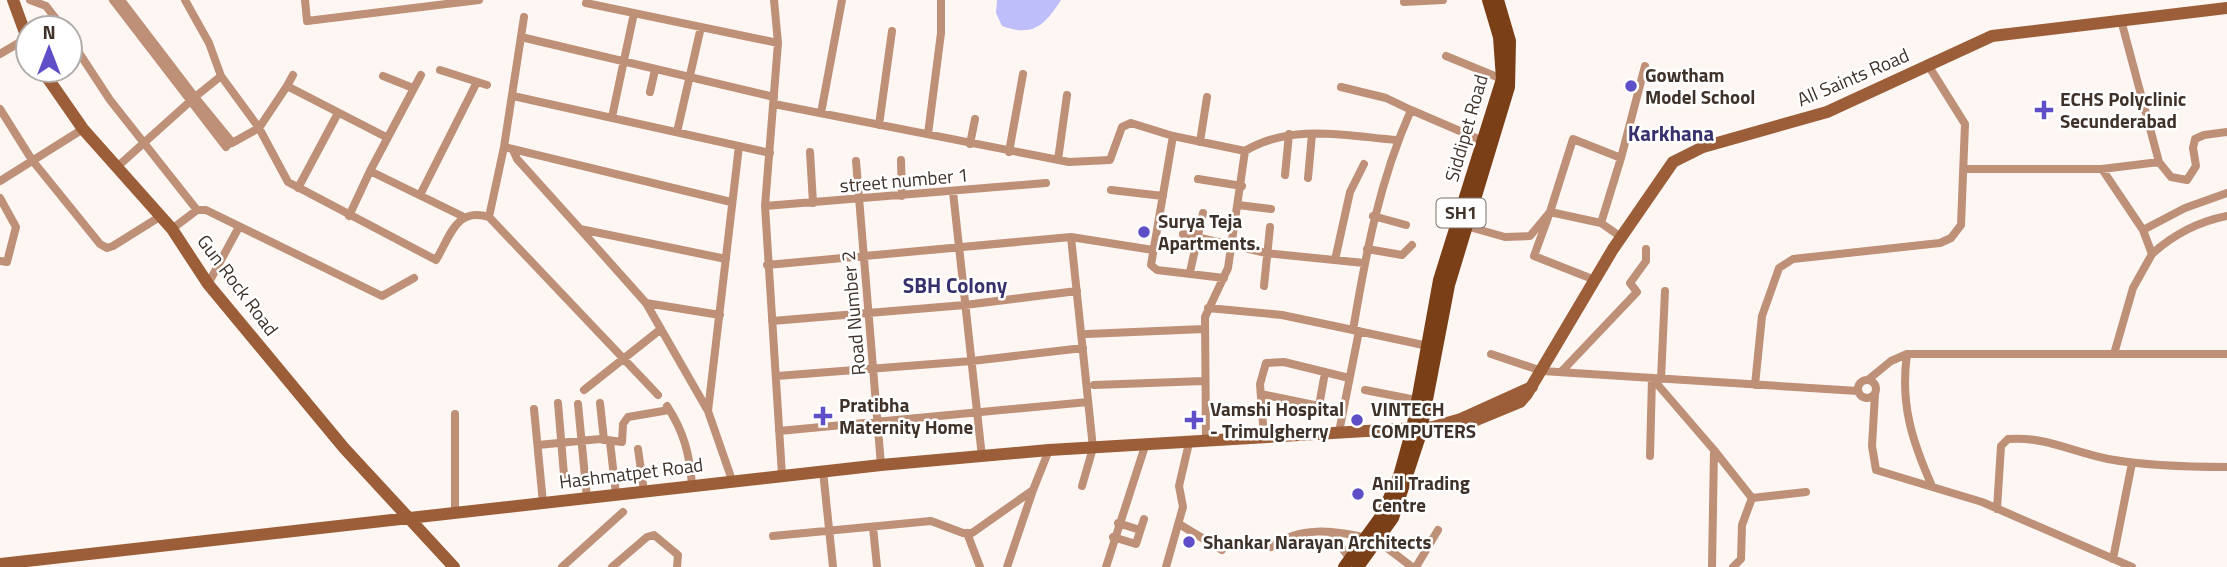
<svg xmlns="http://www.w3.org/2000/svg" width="2227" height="567" font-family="'Titillium Web',sans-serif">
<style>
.water{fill:#bdbefa}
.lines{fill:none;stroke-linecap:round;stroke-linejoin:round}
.street{stroke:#bd9077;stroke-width:8}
.secondary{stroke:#9c5e38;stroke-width:12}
.primary{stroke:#7a3f17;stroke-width:12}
.poi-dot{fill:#5e4ec7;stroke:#fff;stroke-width:2.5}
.labels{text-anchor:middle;stroke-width:5;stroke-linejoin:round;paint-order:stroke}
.shield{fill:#fff;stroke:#79706a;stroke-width:2}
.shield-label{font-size:18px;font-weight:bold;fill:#3f322a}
.poi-label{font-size:19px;font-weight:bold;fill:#3f322a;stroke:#fff;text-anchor:start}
.street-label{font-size:19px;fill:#3f322a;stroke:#fff}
.neighbourhood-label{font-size:21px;font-weight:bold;fill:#37326e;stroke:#fff}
</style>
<rect width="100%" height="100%" fill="#fdf6f2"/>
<path class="water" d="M997,0H1061C1044,26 1033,37 1002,26L996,13Z"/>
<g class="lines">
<path class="street" d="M30,0L46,6L63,28
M113,0L226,147L231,141L195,97L221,76
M185,0L209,43L221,76L259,128L288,182L436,260C451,235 456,207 489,217
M305,0L307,21L479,0
M774,0L778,43L765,206L782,475
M1404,2L1443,0
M586,3L778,43
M524,17L504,147L489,217L658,395
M2121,20L2159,162
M521,37L774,97
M70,39L110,100L197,210
M0,54L27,38
M1446,56L1502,79
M440,70L487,85
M383,76L413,88
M287,86L293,75
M1341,87L1386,98L1411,110
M650,92L655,70
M513,96L770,153
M774,104L1069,162L1110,160L1122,127L1131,123L1173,136L1245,151
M0,109L32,160L100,244L107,248L113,246L161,216
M821,113L842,0
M612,117L634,13
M879,125L892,31
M677,132L701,27
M928,134L941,33V0
M1173,136L1151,265L1157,270L1224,278
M1200,142L1207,97
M232,143L259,128L287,86L386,137
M970,144L975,119
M504,147L731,202
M513,150L517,159L580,229
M810,152L813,203
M1009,152L1023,74
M901,160L902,196
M1058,160L1067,95
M856,161L881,465
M117,167L195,97L121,0
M1966,169H2102L2159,162L2171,177L2187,180L2196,166L2193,148L2195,139L2204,135L2227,132
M2102,169L2143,230L2152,254L2133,288L2114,354
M370,171L421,75
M1285,175L1289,134
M1308,178L1312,134
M1198,179L1242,186
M0,181L83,129
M298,188L338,113
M1111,190L1163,196
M953,192L982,457
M420,195L477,82
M0,198L16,227L7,262L0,261
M1238,205L1271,209
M765,206L1046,183
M349,216L370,171L462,216
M1373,216L1406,225
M1601,223L1621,237
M1466,226L1505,237L1530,236L1550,212L1573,139L1621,158L1645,66
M172,229L197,210H206L382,296L414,278
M2143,230L2185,208L2227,193
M1183,234L1266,253L1364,263
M1071,237L1093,448L1082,486
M1367,249L1402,255L1412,245
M2152,254C2174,234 2197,222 2227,216
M1335,260L1350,192L1364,164
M767,265L1071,237L1153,250
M1190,272L1203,213
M1595,280L1534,256L1550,212L1601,223L1621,158
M208,284L239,227
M1264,286L1270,227
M646,303L720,315
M1208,308L1282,315L1353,330
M772,321L965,305L1077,291
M1087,334L1204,329
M1428,346L1353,330C1366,253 1379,182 1411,110L1483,141
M1491,354L1542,371L1858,391
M1907,354C1900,404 1912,441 1932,486
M1561,372L1637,292L1630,283L1646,261V249
M777,376L972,361L1083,348
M1652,378L1714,450L1712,567
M1661,379L1665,291
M1869,379L1891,361L1907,354H2227
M1858 389a9 9 0 1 1 18 0a9 9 0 1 1-18 0Z
M1094,385L1204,381
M1755,385L1762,316L1779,268L1793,259L1940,243L1951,238L1961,225L1965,124L1928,65
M584,390L661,329
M1365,390L1416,400
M1261,394L1319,406L1324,378
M1875,394L1872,446L1876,470L1982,502L2132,567
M558,403L564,475
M600,403L604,440
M578,404L587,498
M667,406C684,432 690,455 692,486
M534,409L543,503
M708,411L646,303L580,229L726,259
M779,431L1088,402
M1339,432L1359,331
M1264,438L1260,384L1266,363L1284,362L1349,378
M1206,441L1205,317L1228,268L1245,151C1291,123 1347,136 1397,140
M610,442L616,494
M538,445L600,439L622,442L623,424L628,417L669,410
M638,449L644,491
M1714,450L1752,498L1742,525L1741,559L1733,567
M1650,456L1652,378
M823,471L833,567
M732,480L708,411L739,146
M1752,498L1806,492
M1997,509L2001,446L2008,439C2044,436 2073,452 2108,459C2147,466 2187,467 2227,467
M455,513V414
M1118,523L1140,530
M1179,524L1222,550
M873,527L877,567
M1330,532L1351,560
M967,533L980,567
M773,536L931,521L963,533H972L1033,490L1049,450
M1113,537L1136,544L1144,519
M1378,541L1412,567
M1271,547C1299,526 1334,530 1367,538
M2113,559L2132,463
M562,567L623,512
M612,567L647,537L654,535L678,555L677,567
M1007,567L1033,490
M1106,567L1146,443
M1166,567L1183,507L1179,486L1189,443
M1416,567L1438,530"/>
<path class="secondary" d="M13,0L28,41
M42,70L83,129L172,229L208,284L344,448L454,567
M1457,428L1520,402L1527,394L1613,249L1673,162L1703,147L1827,112L1992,36L2227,8
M0,564L881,465L1049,450L1433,427L1461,419L1532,387"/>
<path class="primary" d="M1344,567L1381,516L1399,476L1412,429L1439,280L1502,79L1499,37L1488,0
M1358,567L1393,518L1420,436L1449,285L1509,87L1510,41L1498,0"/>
</g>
<g class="poi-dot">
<circle cx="1631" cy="86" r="7"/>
<path d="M2040.5 99.5h7v7h7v7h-7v7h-7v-7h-7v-7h7z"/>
<circle cx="1144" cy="232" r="7"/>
<path d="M819.5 405.5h7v7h7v7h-7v7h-7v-7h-7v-7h7z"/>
<path d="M1190.5 409.5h7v7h7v7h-7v7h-7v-7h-7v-7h7z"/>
<circle cx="1357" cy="420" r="7"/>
<circle cx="1358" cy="494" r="7"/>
<circle cx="1189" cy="542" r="7"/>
</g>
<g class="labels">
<rect class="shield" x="1436.5" y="198.5" width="49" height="29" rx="5"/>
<g class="shield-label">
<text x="1461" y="219">SH1</text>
</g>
<g class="poi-label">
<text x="1645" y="82">Gowtham<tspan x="1645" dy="22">Model School</tspan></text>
<text x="2060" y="106">ECHS Polyclinic<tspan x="2060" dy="22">Secunderabad</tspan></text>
<text x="1158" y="228">Surya Teja<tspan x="1158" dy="22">Apartments.</tspan></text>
<text x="839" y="412">Pratibha<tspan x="839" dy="22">Maternity Home</tspan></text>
<text x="1210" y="416">Vamshi Hospital<tspan x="1210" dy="22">- Trimulgherry</tspan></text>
<text x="1371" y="416">VINTECH<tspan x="1371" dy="22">COMPUTERS</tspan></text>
<text x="1372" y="490">Anil Trading<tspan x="1372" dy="22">Centre</tspan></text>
<text x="1203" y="549">Shankar Narayan Architects</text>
</g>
<g class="street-label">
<text transform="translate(1853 77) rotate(-23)" y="7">All Saints Road</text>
<text transform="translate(1466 128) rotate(-74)" y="7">Siddipet Road</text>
<text transform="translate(904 180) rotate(-5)" y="7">street number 1</text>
<text transform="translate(238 285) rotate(53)" y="7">Gun Rock Road</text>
<text transform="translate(853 313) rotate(-95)" y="7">Road Number 2</text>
<text transform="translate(631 473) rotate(-7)" y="7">Hashmatpet Road</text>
</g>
<g class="neighbourhood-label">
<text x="1671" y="141">Karkhana</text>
<text x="955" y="293">SBH Colony</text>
</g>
</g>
<g transform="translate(49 49)"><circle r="33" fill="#ffffff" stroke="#b2adaa" stroke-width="2"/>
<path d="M0-5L12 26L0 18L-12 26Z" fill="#5e4ec7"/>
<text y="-10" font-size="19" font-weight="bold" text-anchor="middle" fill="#3f322a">N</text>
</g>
</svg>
